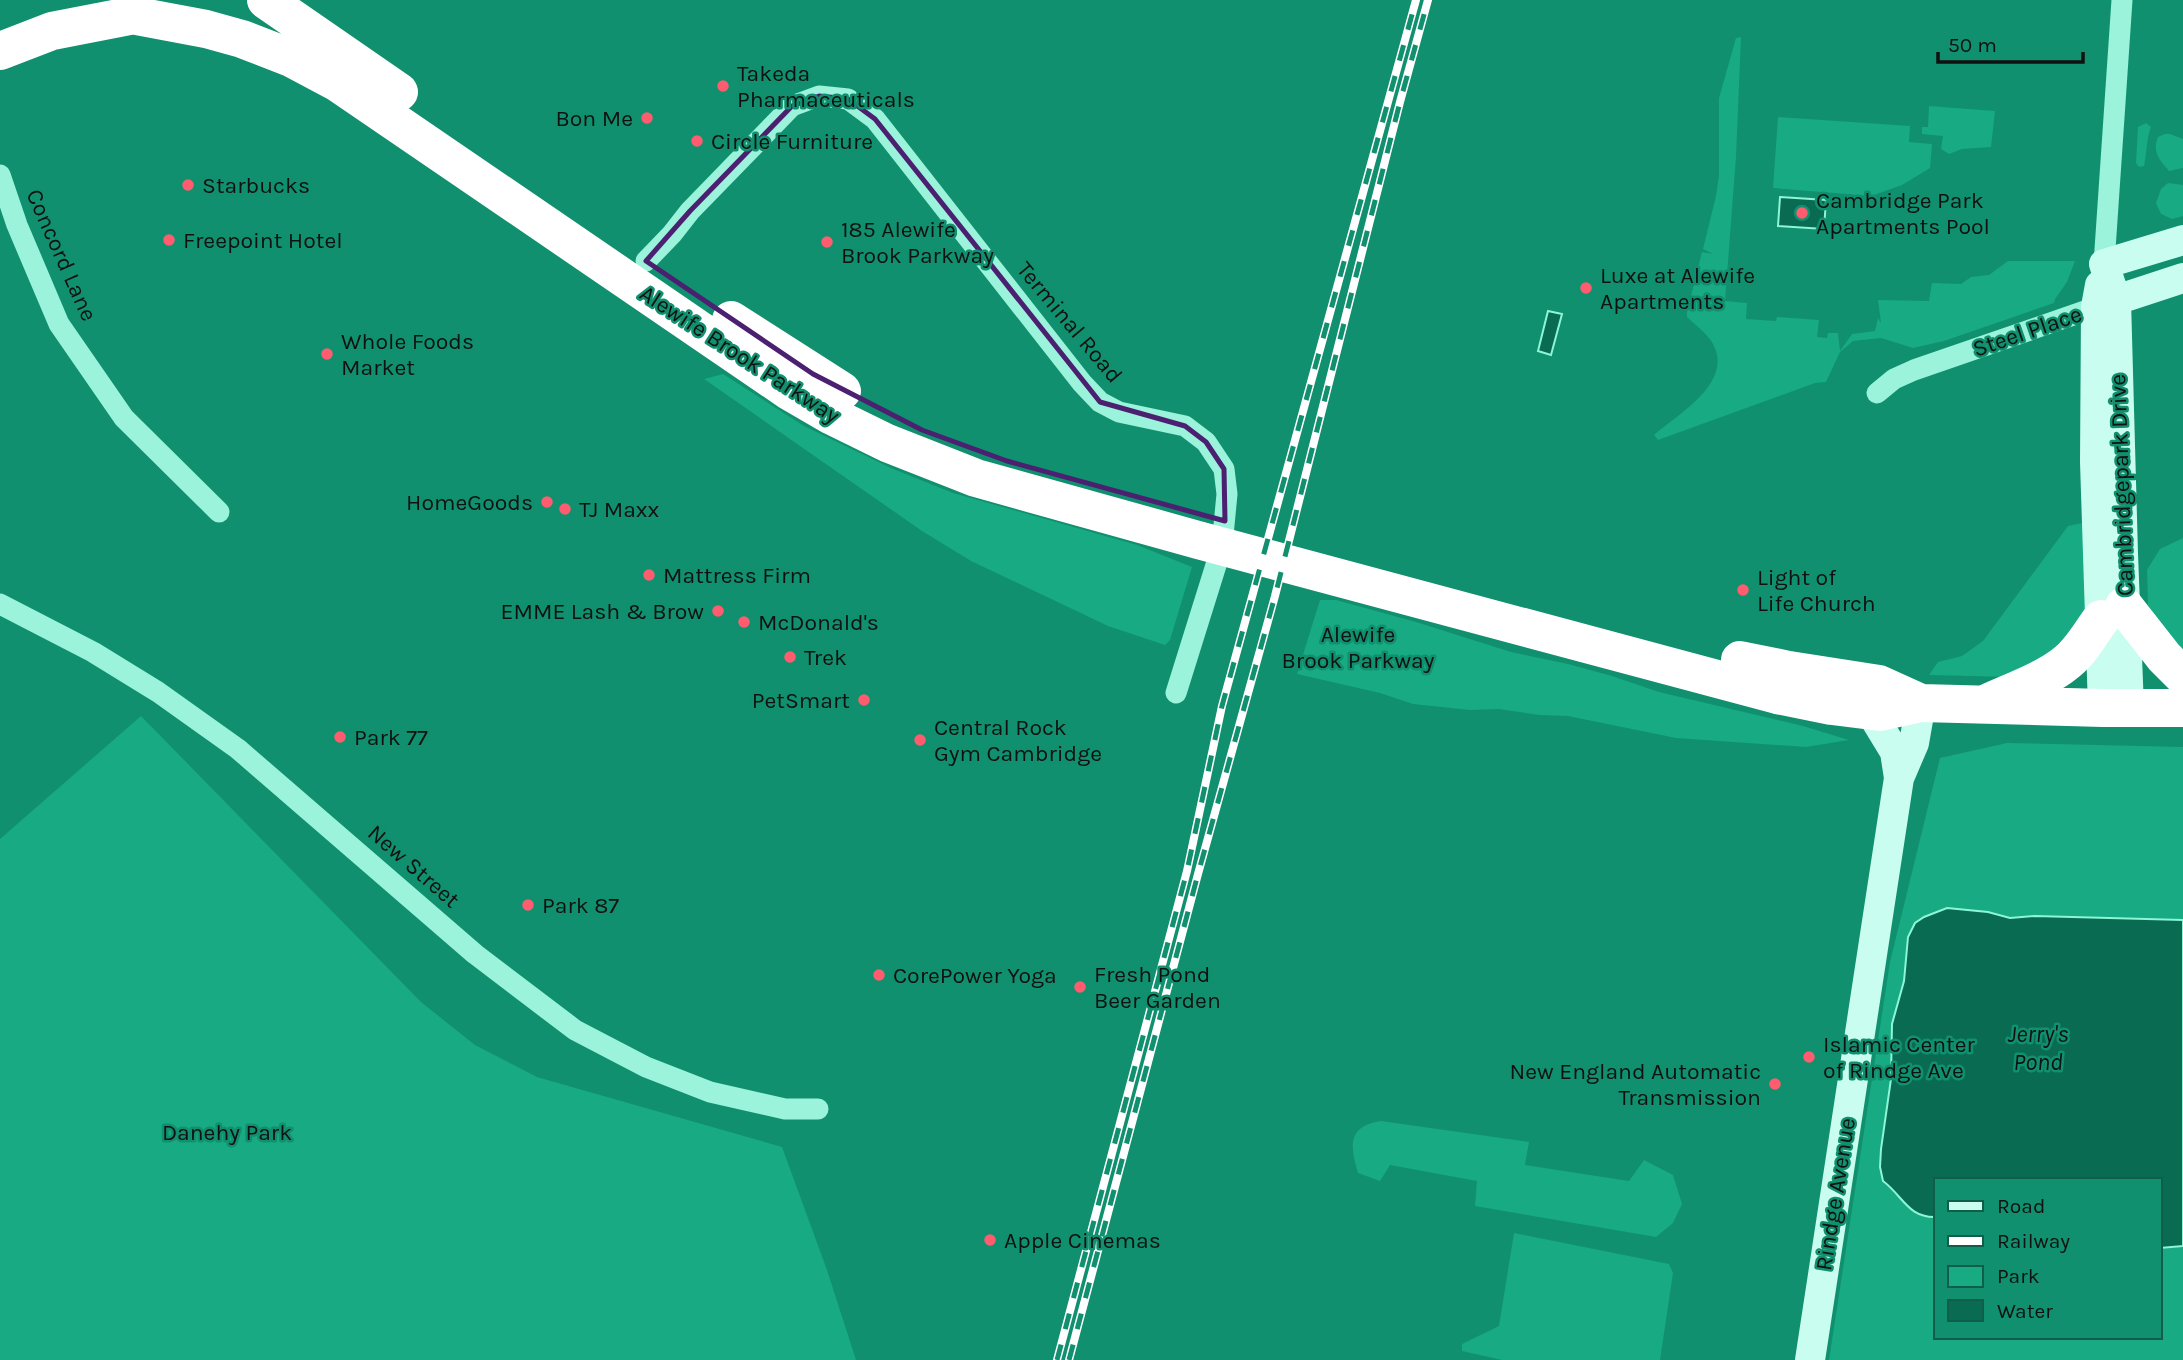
<svg xmlns="http://www.w3.org/2000/svg" width="2183" height="1360" font-family="Karla,sans-serif">
<style>
.green{fill:#18aa82}
.water{fill:#0a6b53;stroke:#8cf6d7;stroke-width:2}
.lines{fill:none;stroke-linecap:round;stroke-linejoin:round}
.street{stroke:#9af3da;stroke-width:21}
.secondary{stroke:#c9fdef;stroke-width:30}
.highway{stroke:#fff;stroke-width:38}
.rail-casing{stroke:#fff;stroke-width:8}
.rail{stroke:#10906e;stroke-width:5;stroke-dasharray:16;stroke-linecap:butt}
.marked{fill:none;stroke:#4b2071;stroke-width:5;stroke-linejoin:round}
.poi-dot{fill:#ff5c6f;stroke:#10906e;stroke-width:2.5}
.labels{text-anchor:middle;stroke-width:5;stroke-linejoin:round;paint-order:stroke}
.poi-label{font-size:23px;fill:#111;stroke:#10906e;text-anchor:start}
.street-label{font-size:23px;fill:#111;stroke:#10906e}
.park-label{font-size:23px;fill:#111;stroke:#10906e}
.water-label{font-size:24px;font-style:italic;fill:#111;stroke:#10906e}
</style>
<rect width="100%" height="100%" fill="#10906e"/>
<path class="green" d="M1741,37L1736,157L1725,301L1747,303L1746,319L1776,321L1777,317L1819,320L1817,337L1827,338L1828,333H1838L1840,351L1852,334L1875,331L1878,318L1881,323L1878,300L1929,301L1932,283L1961,284L1971,277L1989,275L2008,261H2075L2067,282L2055,299L2054,303L1944,341L1913,348L1881,338L1853,341L1840,352L1826,382L1815,383L1658,440L1654,435C1678,414 1734,383 1713,344C1707,333 1696,326 1687,317V312L1702,252L1713,254L1703,249L1716,196L1719,176V98L1736,38Z
M1929,106L1995,111L1991,147L1962,149L1949,154L1941,149L1943,136L1922,134V127H1928Z
M1778,117L1910,126L1909,142L1932,144L1930,168L1902,185L1871,196L1773,188Z
M2146,123L2151,127C2146,140 2147,153 2144,166L2139,167L2136,163L2138,127Z
M2170,134L2183,139V168L2169,171C2159,159 2152,152 2158,137L2165,134Z
M2168,183L2183,185V216L2172,219L2161,214L2156,203L2161,189Z
M723,374L804,426L891,468L953,493L1137,545L1192,567L1170,640L1165,645L1108,626L971,561L922,531L704,379Z
M2086,522L2085,608L2078,634L2011,677L1929,675L1938,662L1962,656L1983,641L2068,526Z
M2183,538V661L2148,605L2147,570L2160,549Z
M1320,600H1336L1416,622L1511,652L1568,664L1612,676L1659,692L1803,726L1849,740L1806,747L1676,738L1568,716L1539,715L1499,709L1470,710L1413,704L1380,693L1297,674Z
M141,716L421,1002L475,1045L537,1077L782,1147L827,1270L856,1360H0V839Z
M2007,743L2183,747V920L2035,916L2010,918L1988,912L1908,937L1904,981L1892,1024L1891,1079L1881,1149L1880,1167L1883,1181C1903,1196 1908,1218 1936,1217V1337H2160V1248L2183,1246V1360H1829L1890,962L1940,758Z
M1381,1121L1529,1142L1525,1165L1629,1181L1644,1160L1673,1175L1682,1204L1673,1223L1656,1237L1475,1206L1477,1181L1390,1165L1380,1181L1358,1173C1350,1146 1347,1126 1381,1121Z
M1514,1233L1669,1264L1673,1273L1660,1360H1502L1462,1351V1344L1499,1326Z"/>
<path class="water" d="M1780,197L1826,200L1824,229L1778,226Z
M1548,311L1562,314L1551,355L1538,351Z
M1947,908L1988,912L2010,918L2035,916L2183,920V1246L2160,1248V1180H1936V1217C1908,1218 1903,1196 1883,1181L1880,1167L1881,1149L1891,1079L1892,1024L1904,981L1908,937L1915,923L1924,917Z"/>
<g class="lines">
<path class="street" d="M0,175L17,225L59,324L124,418L219,512
M646,261L672,234L690,211L792,106L819,96L848,99L875,119L1082,383L1100,402L1119,412L1185,426L1206,442L1224,469L1227,494L1222,546L1176,693
M2104,264L2122,0
M1877,393L1894,379L1914,370L2108,303
M0,604L93,652L158,692L238,749L475,954L575,1030L646,1067L710,1092L785,1109H818"/>
<path class="secondary" d="M2104,264L2116,300L2123,554L2129,708
M2104,264L2183,240
M2100,285L2096,307L2095,462L2103,708
M2116,300L2183,278
M1870,711L1895,752L1899,778
M1810,1360L1899,778L1914,743L1921,703"/>
<path class="highway" d="M266,0L399,92
M137,16L206,29L242,39L291,58L338,83L789,391L832,416L887,443L976,478L1198,540L1777,695L1832,706L1880,712L1921,703L2103,708H2183
M0,51L52,31L129,16
M731,320L842,391
M2124,606L2164,657L2183,676
M1740,660L1789,670L1879,684L1921,703
M1989,702C2013,691 2047,679 2067,662C2081,651 2090,634 2101,619"/>
<defs>
<path id="rail" d="M1057,1360L1187,871L1222,706L1416,0
M1069,1360L1198,874L1275,596L1400,102L1428,0"/>
</defs>
<use href="#rail" class="rail-casing"/>
<use href="#rail" class="rail"/>
</g>
<path class="marked" d="M819,96L848,99L875,119L1100,402L1185,426L1206,442L1224,469L1225,521L1007,461L922,430L813,374L646,261L690,211L792,106Z"/>
<g class="poi-dot">
<circle cx="723" cy="86" r="7"/>
<circle cx="647" cy="118" r="7"/>
<circle cx="697" cy="141" r="7"/>
<circle cx="188" cy="185" r="7"/>
<circle cx="1802" cy="213" r="7"/>
<circle cx="169" cy="240" r="7"/>
<circle cx="827" cy="242" r="7"/>
<circle cx="1586" cy="288" r="7"/>
<circle cx="327" cy="354" r="7"/>
<circle cx="547" cy="502" r="7"/>
<circle cx="565" cy="509" r="7"/>
<circle cx="649" cy="575" r="7"/>
<circle cx="1743" cy="590" r="7"/>
<circle cx="718" cy="611" r="7"/>
<circle cx="744" cy="622" r="7"/>
<circle cx="790" cy="657" r="7"/>
<circle cx="864" cy="700" r="7"/>
<circle cx="340" cy="737" r="7"/>
<circle cx="920" cy="740" r="7"/>
<circle cx="528" cy="905" r="7"/>
<circle cx="879" cy="975" r="7"/>
<circle cx="1080" cy="987" r="7"/>
<circle cx="1809" cy="1057" r="7"/>
<circle cx="1775" cy="1084" r="7"/>
<circle cx="990" cy="1240" r="7"/>
</g>
<g class="labels">
<g class="poi-label">
<text x="737" y="81">Takeda<tspan x="737" dy="26">Pharmaceuticals</tspan></text>
<text x="633" y="126" text-anchor="end">Bon Me</text>
<text x="711" y="149">Circle Furniture</text>
<text x="202" y="193">Starbucks</text>
<text x="1816" y="208">Cambridge Park<tspan x="1816" dy="26">Apartments Pool</tspan></text>
<text x="841" y="237">185 Alewife<tspan x="841" dy="26">Brook Parkway</tspan></text>
<text x="183" y="248">Freepoint Hotel</text>
<text x="1600" y="283">Luxe at Alewife<tspan x="1600" dy="26">Apartments</tspan></text>
<text x="341" y="349">Whole Foods<tspan x="341" dy="26">Market</tspan></text>
<text x="533" y="510" text-anchor="end">HomeGoods</text>
<text x="579" y="517">TJ Maxx</text>
<text x="663" y="583">Mattress Firm</text>
<text x="1757" y="585">Light of<tspan x="1757" dy="26">Life Church</tspan></text>
<text x="704" y="619" text-anchor="end">EMME Lash &amp; Brow</text>
<text x="758" y="630">McDonald's</text>
<text x="804" y="665">Trek</text>
<text x="850" y="708" text-anchor="end">PetSmart</text>
<text x="934" y="735">Central Rock<tspan x="934" dy="26">Gym Cambridge</tspan></text>
<text x="354" y="745">Park 77</text>
<text x="542" y="913">Park 87</text>
<text x="1094" y="982">Fresh Pond<tspan x="1094" dy="26">Beer Garden</tspan></text>
<text x="893" y="983">CorePower Yoga</text>
<text x="1823" y="1052">Islamic Center<tspan x="1823" dy="26">of Rindge Ave</tspan></text>
<text x="1761" y="1079" text-anchor="end">New England Automatic<tspan x="1761" dy="26">Transmission</tspan></text>
<text x="1004" y="1248">Apple Cinemas</text>
</g>
<g class="street-label">
<text transform="translate(62 255) rotate(66)" y="8">Concord Lane</text>
<text transform="translate(1070 322) rotate(50)" y="8">Terminal Road</text>
<text transform="translate(2027 331) rotate(-19)" y="8">Steel Place</text>
<text transform="translate(740 354) rotate(33)" y="8">Alewife Brook Parkway</text>
<text transform="translate(2121 485) rotate(-92)" y="8">Cambridgepark Drive</text>
<text transform="translate(414 866) rotate(41)" y="8">New Street</text>
<text transform="translate(1835 1194) rotate(-81)" y="8">Rindge Avenue</text>
</g>
<g class="park-label">
<text x="1358" y="642">Alewife<tspan x="1358" dy="26">Brook Parkway</tspan></text>
<text x="227" y="1140">Danehy Park</text>
</g>
<g class="water-label">
<text x="2038" y="1042">Jerry's<tspan x="2038" dy="28">Pond</tspan></text>
</g>
</g>
<rect x="1934" y="1178" width="228" height="161" fill="#10906e" stroke="#105d49" stroke-width="2"/>
<rect x="1948" y="1201" width="35" height="10" fill="#c9fdef" stroke="#105d49" stroke-width="2"/>
<text x="1997" y="1213" font-size="21" fill="#111111">Road</text>
<rect x="1948" y="1236" width="35" height="10" fill="#ffffff" stroke="#105d49" stroke-width="2"/>
<text x="1997" y="1248" font-size="21" fill="#111111">Railway</text>
<rect x="1948" y="1266" width="35" height="21" fill="#18aa82" stroke="#105d49" stroke-width="2"/>
<text x="1997" y="1283" font-size="21" fill="#111111">Park</text>
<rect x="1948" y="1300" width="35" height="21" fill="#0a6b53" stroke="#105d49" stroke-width="2"/>
<text x="1997" y="1318" font-size="21" fill="#111111">Water</text>
<path d="M1938 52v10h145v-10" fill="none" stroke="#111111" stroke-width="3.5"/>
<text x="1948" y="52" font-size="21" fill="#111111" stroke="#10906e" stroke-width="5" paint-order="stroke">50 m</text>
</svg>
